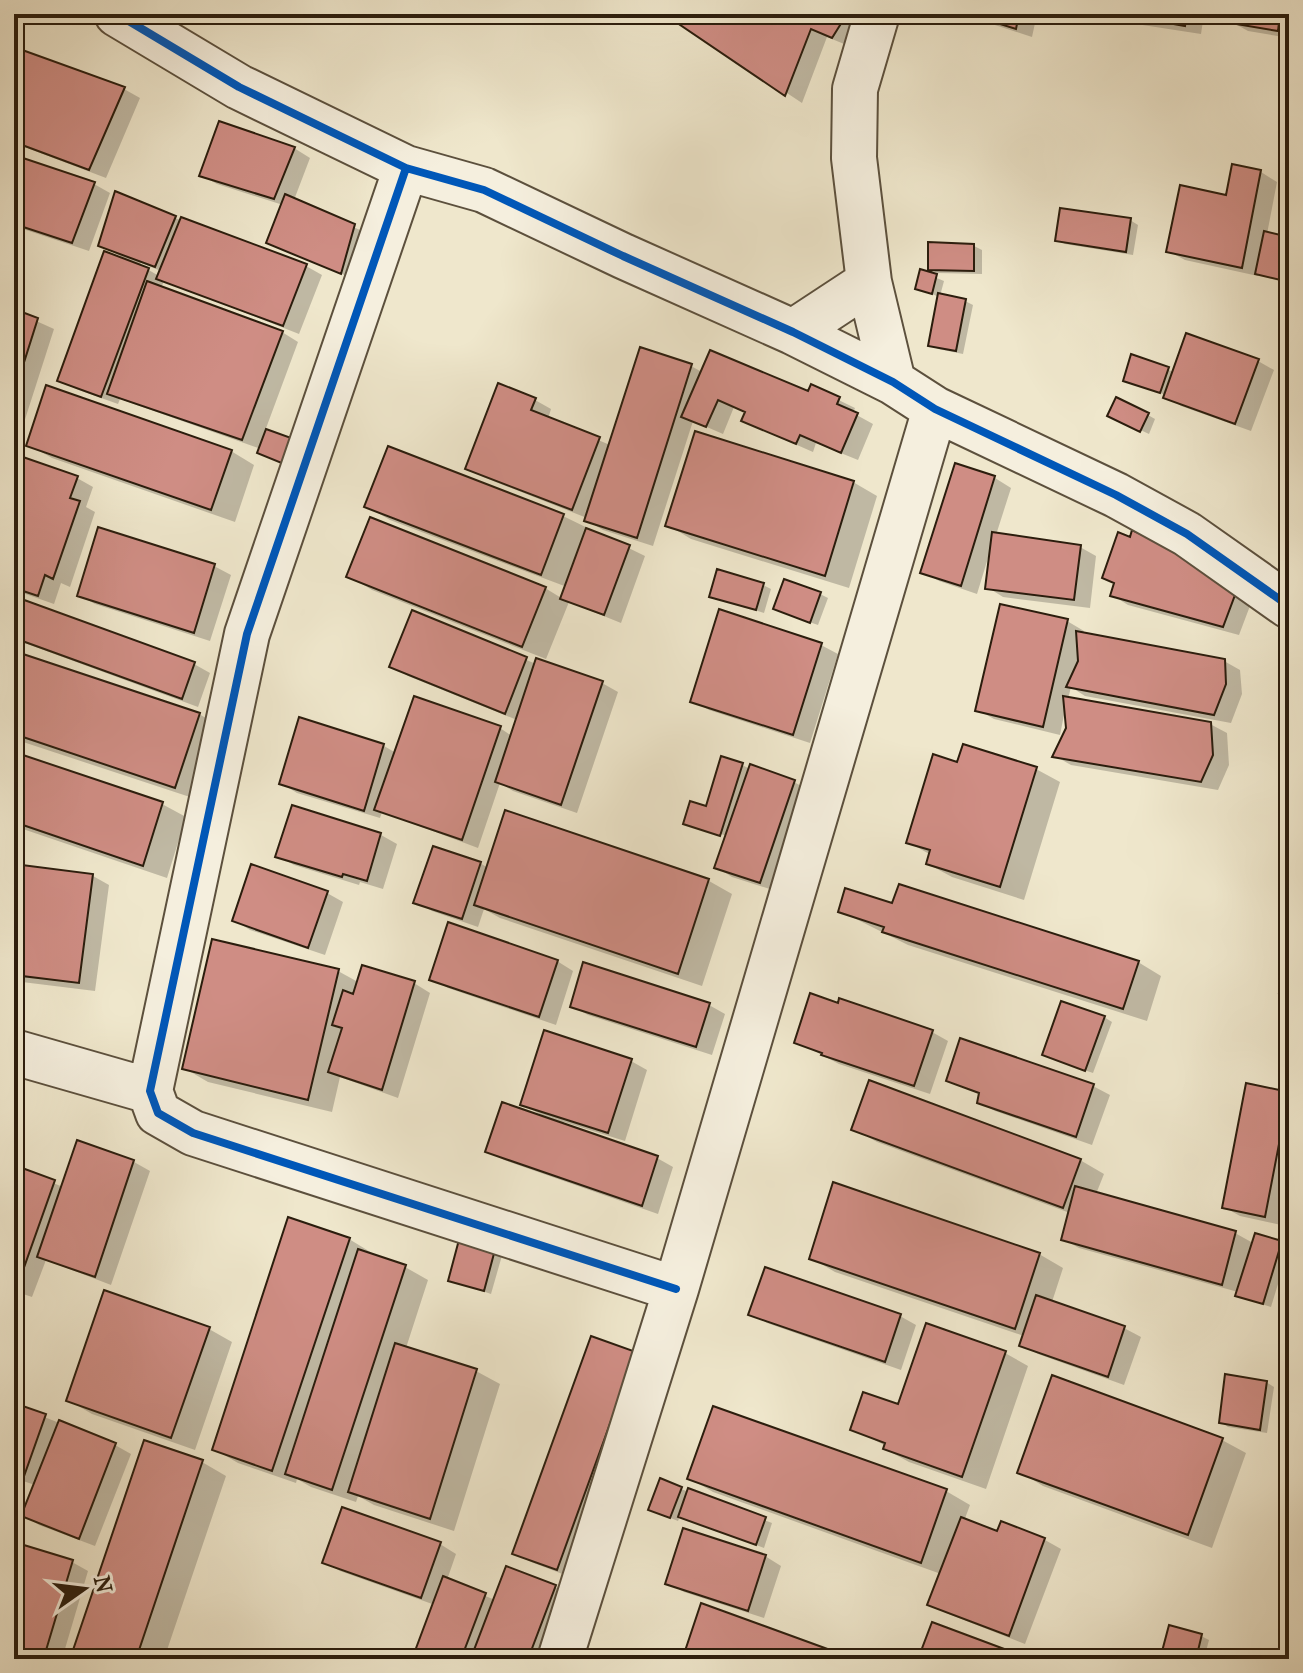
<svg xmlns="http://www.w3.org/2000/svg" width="1303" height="1673" font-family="'IM FELL French Canon',serif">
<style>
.shadow{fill:#0003;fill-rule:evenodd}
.building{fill:#cf8d84;stroke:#2b1d0d;stroke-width:2}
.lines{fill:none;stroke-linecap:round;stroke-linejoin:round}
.minor-casing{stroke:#5c503d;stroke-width:48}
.minor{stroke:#f5efde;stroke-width:44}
.cycleway-casing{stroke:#f5efde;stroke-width:13}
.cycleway{stroke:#0057b8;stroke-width:8}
</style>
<rect width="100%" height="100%" fill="#efe7cc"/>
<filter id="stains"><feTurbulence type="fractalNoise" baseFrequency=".0025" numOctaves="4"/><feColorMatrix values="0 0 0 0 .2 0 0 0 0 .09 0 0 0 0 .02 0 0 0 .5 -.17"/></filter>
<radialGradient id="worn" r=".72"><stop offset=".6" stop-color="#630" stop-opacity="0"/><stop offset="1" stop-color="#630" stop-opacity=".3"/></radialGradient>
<path class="shadow" d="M668,14H870L849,46L827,37L802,103Z
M961,14H1037L1032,37Z
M1120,14H1204L1201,34L1136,24Z
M1234,14H1289V38L1248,31L1232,22Z
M14,50L124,89L140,98L106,178L14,143Z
M294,148L310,158L294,200L371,235L358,281L269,242L283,205L217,184L201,175Z
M14,157L94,184L110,193L89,251L14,226Z
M1234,166L1261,172L1277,182L1267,234L1289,239V283L1259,274L1258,276L1185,260L1168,251L1228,197Z
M175,218L306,266L322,275L299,334L164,281L161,288L282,332L298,342L265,431L293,441L261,449L120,399L118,404L76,389L60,380L122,257L100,245ZM141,263L161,271L159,276L140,265Z
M1130,220L1138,225L1133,255L1065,244L1057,240Z
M974,246L982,250V274L937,273L930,269Z
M922,272L944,281L940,296L965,301L973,305L963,354L938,349L931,345L939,297L918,288Z
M14,311L54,329L20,435L14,433Z
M641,349L691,366L702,372L809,394L812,387L855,408L853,413L873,424L858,460L816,443L813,452L760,429L744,420L747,413L734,407L723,434L693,421L653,546L603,530L586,520L587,518L483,477L467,468L535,400L551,409L548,419L610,445Z
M1133,357L1174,372L1258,361L1274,370L1251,431L1181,406L1166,395L1133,384Z
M1148,415L1155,419L1149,434L1117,419Z
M29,445L231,451L254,465L235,522L52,458Z
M956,466L995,478L1011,488L996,535L1080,547L1096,556L1090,608L1003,597L987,587L991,558H988L977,594L939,581L923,572Z
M77,478L93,487L86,507L95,512L70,587L61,583L54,604L14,590V481Z
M853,482L877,496L849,588L691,539L668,525Z
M366,506L563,516L645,556L621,623L569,602L546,659L372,590L349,576L545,588L563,599L567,587L390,520Z
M214,566L231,575L210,641L95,604L79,595Z
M763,585L771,589L764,613L711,596Z
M1256,590L1239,635L1128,605L1112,595Z
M820,594L828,598L818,625L783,613Z
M14,610L194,664L210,673L198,707L22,642L14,638Z
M413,612L536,664L602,683L618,692L577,813L513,791L500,783L478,848L382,812L380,818L297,793L281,783L300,720L384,746L396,753L500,728L512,736L517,720L408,676L392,666Z
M1067,621L1084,631L1083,634L1224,661L1240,670L1242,694L1231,723L1085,696L1071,687L1068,699L1210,724L1227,733L1229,765L1218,790L1071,765L1055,756L1068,728L1065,710L1060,735L994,719L978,710Z
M821,645L838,654L810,743L709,710L693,701Z
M14,653L199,714L223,728L199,800L14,739Z
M14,754L162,804L186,817L167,878L14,826Z
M958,764L1036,769L1060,782L1024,900L952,877L928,864L931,855L908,842Z
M742,765L750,769L794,782L810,791L776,891L732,877L716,867L730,837L691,824L707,809Z
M293,808L381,835L397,844L383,889L360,882L359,885L294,865L278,856Z
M506,812L709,881L732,894L702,986L500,918L484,909L478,927L432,911L416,902L480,863L488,868Z
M14,866L93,876L109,885L95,991L14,981Z
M327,893L343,902L325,955L250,930L234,920Z
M893,906L1138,962L1161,976L1147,1021L908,945L840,911Z
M557,961L573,971L556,1025L448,988L432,979Z
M338,971L358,982L414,983L430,993L398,1098L340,1077L332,1112L208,1082L184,1068Z
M709,1005L725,1014L712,1055L588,1015L572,1006Z
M1104,1017L1112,1022L1093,1073L1052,1059Z
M932,1032L948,1041L930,1094L839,1064L797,1042Z
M631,1061L647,1070L625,1141L564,1122L563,1125L657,1158L673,1167L658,1214L504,1160L488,1151L543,1116L522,1104Z
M948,1080L1093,1086L1110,1095L1092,1145L995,1111L979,1102L981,1095Z
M1247,1085L1289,1094V1184L1281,1225L1240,1216L1224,1207Z
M854,1129L1080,1160L1104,1174L1096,1194L1235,1233L1253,1243H1281L1289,1248L1271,1307L1245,1299L1238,1295V1292L1079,1248L1063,1239L1070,1213L877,1142Z
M78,1143L134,1162L150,1171L111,1285L46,1260L32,1297L14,1291V1167L63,1187Z
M462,1238L503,1252L491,1294L450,1280Z
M349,1239L372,1253V1256L405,1267L428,1280L406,1348L476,1371L500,1384L454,1531L374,1505L358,1496L356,1502L311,1487L297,1479L296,1483L238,1463L214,1449Z
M1039,1254L1063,1268L1052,1302L1124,1328L1141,1337L1124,1385L1038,1354L1021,1345L1024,1336L835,1272L811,1258Z
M751,1314L900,1316L916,1325L901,1370L767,1323Z
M209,1329L232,1342L195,1450L92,1414L68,1400Z
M1005,1353L1028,1366L986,1489L909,1462L885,1449L886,1446L853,1429Z
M635,1354L573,1578L531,1562L515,1553Z
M1266,1382L1274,1387L1267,1433L1228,1427L1221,1422Z
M14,1405L115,1445L131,1454L95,1546L39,1525L23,1515L35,1485L14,1478Z
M714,1408L946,1491L970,1505L964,1521L998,1534L1002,1524L1045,1540L1061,1549L1025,1644L946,1613L930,1604L941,1574L713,1492L689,1478Z
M1222,1440L1246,1453L1212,1548L1043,1486L1020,1472Z
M145,1442L202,1462L226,1476L164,1659H72Z
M681,1489L772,1523L764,1548L680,1516L678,1521L658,1513Z
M440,1544L456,1554L447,1580L495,1600L555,1587L571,1596L548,1659H495L483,1653L481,1659H414L435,1605L340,1571L324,1562Z
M14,1547L72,1562L88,1571L62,1659H41L14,1651Z
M765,1556L781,1566L764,1618L684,1592L668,1583Z
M702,1606L850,1659H690L685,1656Z
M1201,1636L1209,1640L1204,1659H1162Z"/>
<path class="building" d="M664,14H847L832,38L811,29L785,96Z
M968,14H1019L1016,29Z
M1118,14H1187L1185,26Z
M1232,14H1280L1278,31L1230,23Z
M14,47L125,87L89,170L14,142Z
M219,121L295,147L274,199L199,176Z
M14,155L95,182L72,243L14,224Z
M1232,164L1261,170L1242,268L1166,252L1180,185L1226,195Z
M115,191L176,216L155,267L98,246Z
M285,194L355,224L341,274L266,243Z
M1060,208L1131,218L1126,252L1055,241Z
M181,217L307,264L283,326L156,279Z
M1264,231L1289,237V282L1255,274Z
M928,242L974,244V271L928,270Z
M104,251L149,268L101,397L57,381Z
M920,269L937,274L932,294L915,289Z
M147,281L283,331L242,440L107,394Z
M938,293L966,299L956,351L928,346Z
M14,309L38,318L14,394Z
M1186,333L1259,359L1235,424L1163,398Z
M640,347L692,364L637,538L584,521Z
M710,350L808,391L811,384L840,397L837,404L858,413L841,453L800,435L796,444L741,421L745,412L718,400L706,427L681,417Z
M1131,354L1169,367L1160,393L1123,381Z
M498,383L536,398L531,410L600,437L572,510L465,469Z
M46,385L232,450L211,510L26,446Z
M1116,397L1149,413L1140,432L1107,416Z
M266,429L294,439L284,464L257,453Z
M695,431L854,481L825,576L665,526Z
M388,446L564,514L541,575L364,507Z
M20,456L78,476L70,498L80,501L53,579L45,575L38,596L14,588V475Z
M955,463L995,476L961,586L920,573Z
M370,517L546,587L522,647L346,577Z
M98,527L215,564L194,633L77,596Z
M586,528L630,545L604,615L560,599Z
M1132,530L1241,579L1223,627L1110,596L1114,583L1102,578L1118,532L1130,537Z
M992,532L1081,545L1074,600L985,589Z
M717,569L764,583L756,610L709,597Z
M784,579L821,592L810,623L773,609Z
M16,597L195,662L182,699L14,638V604Z
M1000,604L1068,619L1043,727L975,711Z
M719,609L822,643L793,735L690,702Z
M412,610L527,657L505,714L389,667Z
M1076,631L1225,659L1226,684L1214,715L1066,687L1078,661Z
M14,651L200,713L175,788L14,734Z
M536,658L603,681L561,805L495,782Z
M414,696L501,726L462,840L374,810Z
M1063,696L1211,722L1213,755L1201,782L1052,757L1066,728Z
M299,717L384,744L364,811L279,784Z
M963,744L1037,767L1000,887L926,864L930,850L906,843L933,754L957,762Z
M14,752L163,802L143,866L14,822Z
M721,756L743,763L720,836L683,824L690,801L706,806Z
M750,764L795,780L760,883L714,868Z
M292,805L381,833L367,881L343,874L342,877L275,857Z
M505,810L709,879L678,974L474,905Z
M433,846L481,862L462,919L413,903Z
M14,864L93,874L79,983L14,975Z
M251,864L328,891L308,948L232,921Z
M899,884L1139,961L1123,1009L882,932L884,927L838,912L845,888L892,903Z
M448,922L558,960L539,1017L429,980Z
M212,939L339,969L308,1100L182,1069Z
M1289,939V995L1279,993Z
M583,962L710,1003L696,1047L570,1007Z
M362,965L415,981L382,1090L328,1072L342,1028L332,1025L343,990L353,994Z
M810,993L838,1003L839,998L933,1030L914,1086L821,1055L822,1053L794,1043Z
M1061,1001L1105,1016L1085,1071L1042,1055Z
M544,1030L632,1059L608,1133L520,1105Z
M960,1038L1094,1084L1076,1137L977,1103L979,1093L946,1081Z
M869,1080L1081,1159L1063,1208L851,1130Z
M1246,1083L1289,1092L1265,1217L1222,1208Z
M502,1102L658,1156L642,1206L485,1152Z
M77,1140L134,1160L95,1277L37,1257Z
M14,1165L55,1180L16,1290L14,1289Z
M833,1182L1040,1253L1015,1329L809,1259Z
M1075,1186L1236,1231L1222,1285L1061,1240Z
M288,1217L350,1238L272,1471L212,1450Z
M1255,1233L1282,1241L1263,1304L1235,1296Z
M460,1236L496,1246L484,1291L448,1281Z
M358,1249L406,1265L332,1490L285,1474Z
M765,1267L901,1314L885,1362L748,1315Z
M104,1290L210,1327L171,1438L66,1401Z
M1036,1295L1125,1326L1108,1377L1019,1346Z
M926,1323L1006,1351L962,1477L883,1449L885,1443L850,1430L863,1392L898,1404Z
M591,1336L636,1352L557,1570L512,1554Z
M395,1343L477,1369L430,1519L348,1492Z
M1225,1374L1267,1381L1260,1430L1219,1423Z
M1052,1375L1223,1438L1188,1535L1017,1473Z
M14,1403L46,1414L23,1479L14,1476Z
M713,1406L947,1489L921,1563L687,1479Z
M59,1420L116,1443L79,1539L21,1516Z
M144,1440L203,1460L136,1659H70Z
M660,1478L682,1487L670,1518L648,1510Z
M688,1488L766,1517L756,1545L678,1517Z
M342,1507L441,1542L421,1598L322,1563Z
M961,1517L997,1531L1001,1521L1045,1538L1009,1636L927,1605Z
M683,1528L766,1555L748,1611L665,1584Z
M14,1542L73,1560L44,1657L14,1648Z
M506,1566L556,1585L528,1659H498L474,1650Z
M443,1576L486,1593L461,1659H412Z
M701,1603L855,1659L683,1657Z
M932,1622L1031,1659H918Z
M1169,1625L1202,1634L1196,1659H1160Z"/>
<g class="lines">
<defs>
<path id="minor" d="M117,14L239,87L406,168L484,190L623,256L793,332L893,382L935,409L1116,495L1187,534L1289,606
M877,14L855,89L854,158L869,282L893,382
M406,168L247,634L150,1091L158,1113L193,1133L676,1289
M793,332L869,282
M14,1052L150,1091
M560,1659L676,1289L935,409"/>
</defs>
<use href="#minor" class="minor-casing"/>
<use href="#minor" class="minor"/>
<defs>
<path id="cycleway" d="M117,14L239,87L406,168L484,190L623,256L793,332L893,382L935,409L1116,495L1187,534L1289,606
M406,168L247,634L150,1091L158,1113L193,1133L676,1289"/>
</defs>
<use href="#cycleway" class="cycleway-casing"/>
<use href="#cycleway" class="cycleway"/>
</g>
<rect width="1303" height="1673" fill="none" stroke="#efe7cc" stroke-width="48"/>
<rect x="16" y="16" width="1271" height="1641" fill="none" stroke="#2b1d0d" stroke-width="4"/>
<rect x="24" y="24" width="1255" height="1625" fill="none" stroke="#2b1d0d" stroke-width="2"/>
<g transform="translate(84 1589) rotate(76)" stroke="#f5efde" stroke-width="6" paint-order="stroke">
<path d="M0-6L14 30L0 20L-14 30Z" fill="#2b1d0d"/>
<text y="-12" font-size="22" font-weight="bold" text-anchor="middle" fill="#2b1d0d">N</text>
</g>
<rect width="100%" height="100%" filter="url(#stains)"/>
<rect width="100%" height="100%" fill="url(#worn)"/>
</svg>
